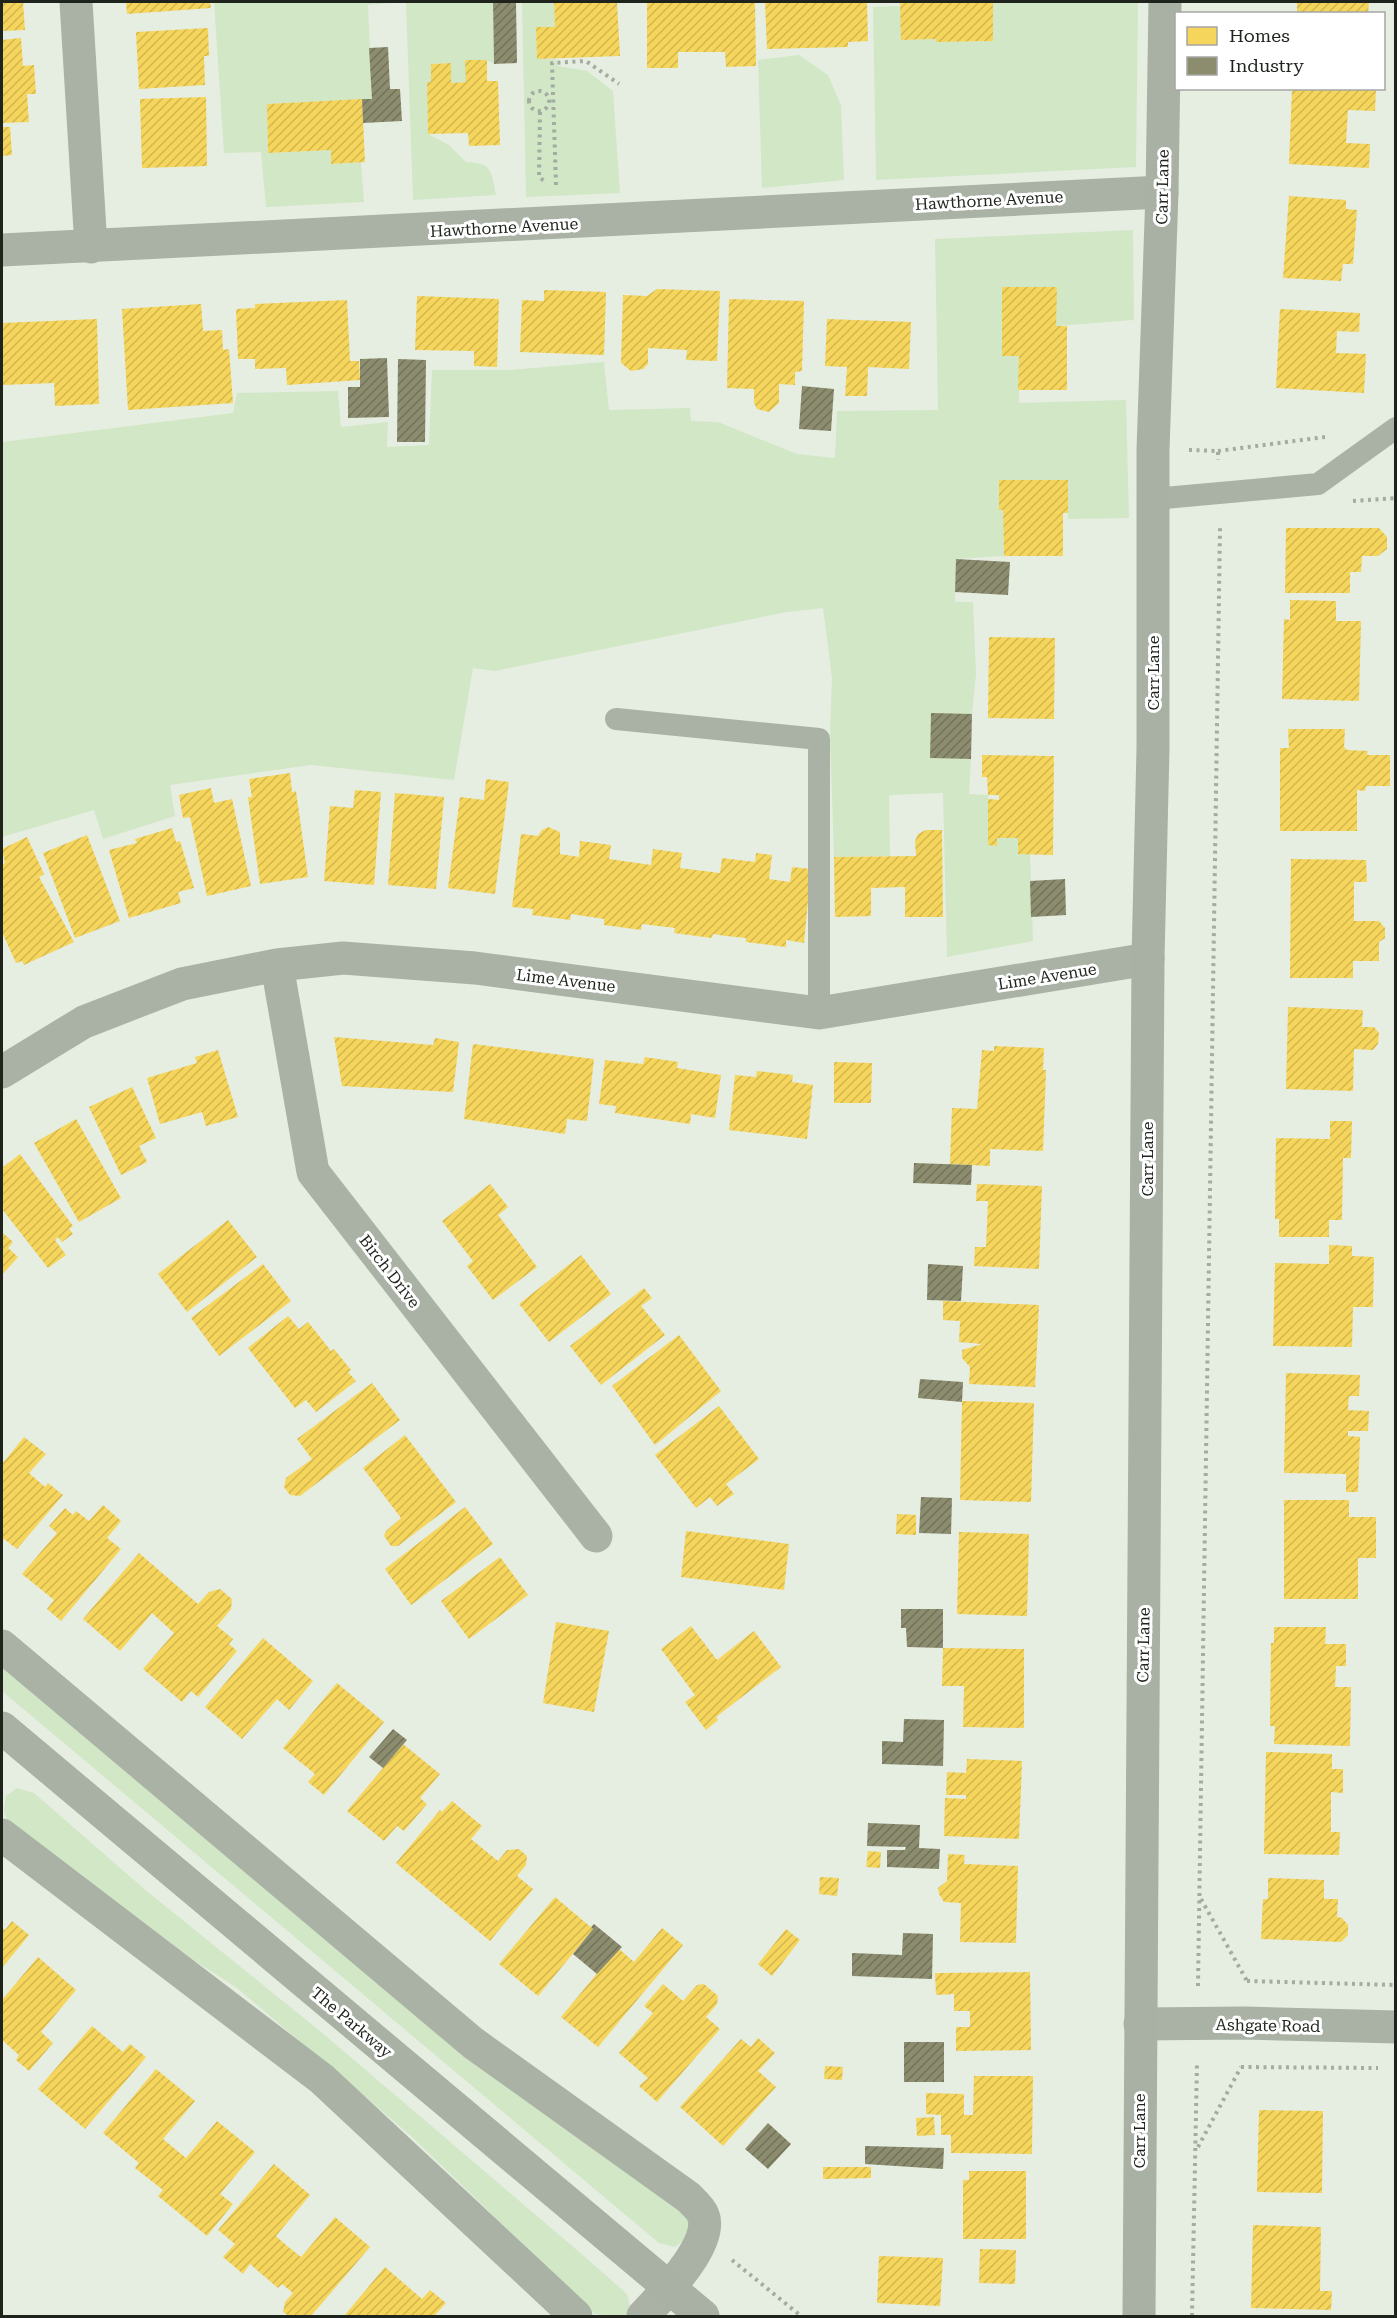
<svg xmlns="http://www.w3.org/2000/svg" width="1397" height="2318" font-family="'Roboto Serif',serif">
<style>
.green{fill:#d1e7c6}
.homes{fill:url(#homes-hatch)}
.industry{fill:url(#industry-hatch)}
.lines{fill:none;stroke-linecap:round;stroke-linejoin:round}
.path{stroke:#a4aba1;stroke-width:4;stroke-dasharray:3 4.5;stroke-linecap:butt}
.lane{stroke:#aab2a6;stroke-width:22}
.street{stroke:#aab2a6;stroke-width:33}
.secondary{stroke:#a8b1a4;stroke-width:33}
.labels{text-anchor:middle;stroke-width:6;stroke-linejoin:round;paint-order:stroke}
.street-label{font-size:16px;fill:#1e241c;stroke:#fff}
</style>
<defs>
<pattern id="homes-hatch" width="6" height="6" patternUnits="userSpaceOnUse" patternTransform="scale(1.5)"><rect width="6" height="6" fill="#f6d55c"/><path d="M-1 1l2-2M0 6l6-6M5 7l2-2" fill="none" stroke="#d2b74f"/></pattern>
<pattern id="industry-hatch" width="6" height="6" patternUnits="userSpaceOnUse" patternTransform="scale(1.5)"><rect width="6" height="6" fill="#8c8c6e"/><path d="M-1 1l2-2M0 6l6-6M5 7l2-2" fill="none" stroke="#72725a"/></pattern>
</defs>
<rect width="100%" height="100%" fill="#e6eee2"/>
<path class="green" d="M214,2H400L368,5L372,99L267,104L268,153L331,150L332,164L361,162L364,202L266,207L261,152L224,153Z
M406,2H493L494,64L487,60H466V82L451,83L450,63L431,64V82L427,83L428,134L449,145L466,162C493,163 491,171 496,195L413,200Z
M522,2H554L555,27L536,28L537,59H556L557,66L587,71L613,91L620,193L526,197Z
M993,2H1138L1136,167L876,180L873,7L901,6V40L936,39L937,42L993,41Z
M799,55L828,75L841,105L844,180L762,188L758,60Z
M1133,230L1134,320L1056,326V287H1002V355L1019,356V403L1126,400L1129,518L1068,519V480L999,510H1003L1004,556L956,559L955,602H973L976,674L972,714H931L930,758L971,759L969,794L988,795V845L997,846V838H1018V854H1030L1033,941L947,957L943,793L889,795L890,856L834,857L830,735L832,678L823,608L787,612L495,671L473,668L454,780L311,765L170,785L175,816L103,839L94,810L2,837V442L233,413L237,393L338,391L341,427L388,422L387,447L429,445L432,370H510L604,362L609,410L690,408L691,421L718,422L797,454L835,458L837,411L938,410L935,239Z
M2,1666L681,2210L691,2224L688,2238L675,2247L659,2243L2,1691Z
M17,1788L34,1793L149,1893L320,2031L585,2257L627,2294L630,2306L626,2315L607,2316L595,2314L410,2135L237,1988L192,1959L7,1821L4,1810L6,1796Z"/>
<path class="homes" d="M2,2H23L25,30L2,31Z
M126,2H210L211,8L127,14Z
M554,2H617L620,56L537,59L536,27H555Z
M647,2H755L756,66L726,67L725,52H678V68H647Z
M765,2H867L868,41L848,42V47L767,49Z
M900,2H993V41L936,42V39L901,40Z
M1297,2H1369L1368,14H1297Z
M208,28L209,56H204L205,85L139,89L136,32Z
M21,38L23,66L34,65L36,94H27L29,122L2,123V40Z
M465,60H487V81H498L500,145L469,146L468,133L428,134L427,82H431V64L451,63V83L466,82Z
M1292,88L1376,89L1375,111L1348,110L1346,143L1370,144L1369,168L1289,164Z
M206,97L207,166L142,168L140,99Z
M362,99L365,162L331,164V150L268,153L267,104Z
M2,127H10L12,155L2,156Z
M1289,196L1346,200V209L1357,210L1353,264H1343L1341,281L1283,278Z
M1002,287H1057L1056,326H1067V390H1018L1019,356H1002Z
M657,289L720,291L717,361L686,360L687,350L648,348V364L643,369L631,371L621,363L623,295L647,296Z
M544,290L606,292L604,355L520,352L522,300L544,301Z
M417,296L499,299L497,367L474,366V351L415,350Z
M729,299L804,301L802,371L795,372V385L779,384V403L769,412L757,409L754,403V389L727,388Z
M347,300L350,361H359L360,380L287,385L286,368L255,369V359H238L236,309L255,308V304Z
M201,304L203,331L222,330L223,350L229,349L233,403L128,410L122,309Z
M1280,309L1360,313L1359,332L1337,331L1336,353L1366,354L1364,393L1276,388Z
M97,319L99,404L55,406L54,383L2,385V323Z
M827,319L911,322L909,369L868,367L867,396H845L847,367L825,366Z
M999,480H1068V513H1063V556H1004L1003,510H999Z
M1286,528H1379L1387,537V549L1378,556H1362L1361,572H1350V593H1285Z
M1290,600L1336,601V621H1361L1359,701L1282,699L1284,619L1290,620Z
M989,637L1055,638L1054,719L988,718Z
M1288,729H1345L1344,747L1347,750L1368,751L1367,755H1390V786H1366L1365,791L1357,790V831H1280V748H1289Z
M982,755L1054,756L1053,855L1018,854V838H997V846L988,845V799L999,800V795H988L987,777H982Z
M290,773L292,792L296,791L308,877L260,884L248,797H252L249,779Z
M486,779L509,782L495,894L448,888L460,797L484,800Z
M211,788L214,803L232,799L251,886L207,896L190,817L183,818L179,795Z
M355,790L381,792L374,885L324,881L330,806L353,808Z
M395,793L444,797L436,889L388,885Z
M548,827L560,832V854L579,857L580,841L611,845L609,859L651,865L653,849L682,853L680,868L720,873L722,858L755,862L756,853L772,855L769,879L790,882L792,867L811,869L804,943L786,940V947L746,942V938L726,936L713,934L712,938L674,933L675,928L642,924L641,930L604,925V919L571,914L570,920L532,915L533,909L512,907L521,834L538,836L542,830Z
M172,828L176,842L180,841L194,888L178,892L181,903L129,918L109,850L137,843L135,839Z
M926,830H942L943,917H905V887L871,888V916L835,917L834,857L916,856L915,841L918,834Z
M87,835L120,921L75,938L43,853Z
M27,837L44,874L39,877L74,942L24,965L22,961L16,963L2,932V865L5,863L2,849Z
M1291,859L1366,860L1367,882H1354V921H1379L1385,928V938L1379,942V961H1353V978H1290Z
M1288,1007L1363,1010L1362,1027H1374L1379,1033L1378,1044L1373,1050L1354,1049L1353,1091L1286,1089Z
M334,1037L433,1045L435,1038L459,1042L453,1092L342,1086Z
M473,1044L594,1059L587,1121L567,1119L565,1134L464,1119Z
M994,1046L1044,1048L1043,1070H1046L1043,1151L990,1149V1166L950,1164L952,1108L977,1109L982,1050L994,1051Z
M218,1050L238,1117L206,1126L202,1112L160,1124L147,1078L197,1063L195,1057Z
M645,1057L678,1062L677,1068L721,1075L715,1118L691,1114L690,1124L615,1113L616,1106L599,1104L605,1060L643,1064Z
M834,1062L872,1063L871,1103H834Z
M757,1071L793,1075L792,1082L813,1085L807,1139L729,1130L735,1075L756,1077Z
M132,1087L156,1138L139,1146L147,1162L121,1175L89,1107Z
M76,1119L121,1198L79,1222L34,1143Z
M1330,1121H1352L1351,1158H1343L1342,1220H1329V1237H1279V1219H1275L1276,1138L1330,1139Z
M20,1154L73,1226L69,1229L73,1234L62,1242L58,1237L55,1240L66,1255L48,1268L2,1209V1168Z
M490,1184L508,1207L498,1215L537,1267L493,1300L467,1266L473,1261L442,1221Z
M977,1184L1042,1186L1039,1269L974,1266L975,1247H986L988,1201H976Z
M228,1220L257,1257L187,1312L158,1274Z
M2,1232L13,1242L8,1248L18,1257L2,1275Z
M1329,1245L1352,1246V1256L1374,1257L1373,1307H1353L1352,1347L1273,1346L1275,1263L1329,1264Z
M581,1255L611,1294L549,1342L519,1304Z
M263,1264L291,1301L219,1356L191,1318Z
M644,1288L652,1298L641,1306L665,1335L601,1385L570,1346Z
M943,1301L1039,1305L1035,1387L969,1384L970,1367L962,1358V1350L982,1344L959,1342L960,1321L943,1320Z
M288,1316L299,1329L308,1322L331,1351L334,1349L351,1370L348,1372L356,1381L316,1412L306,1400L295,1408L248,1348Z
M679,1335L721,1391L655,1445L612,1386Z
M1286,1373L1360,1375L1359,1396H1349L1348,1410L1369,1411L1368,1431H1348V1436L1360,1437L1358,1492H1346V1474L1284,1473Z
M372,1383L400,1420L300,1496L290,1495L284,1487L286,1478L312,1459L297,1439Z
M962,1401L1034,1403L1031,1502L960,1500Z
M719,1406L759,1459L726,1484L734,1494L717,1506L710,1497L696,1508L655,1455Z
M405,1435L456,1502L398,1546H391L384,1536L386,1531L401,1518L363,1468Z
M24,1437L46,1454L29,1473L45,1487L48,1483L63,1495L17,1549L4,1539L2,1542V1464Z
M1284,1500H1349V1517H1376V1558H1358V1599H1284Z
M103,1505L121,1521L107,1538L121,1549L61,1621L47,1609L54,1600L22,1574L57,1533L49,1526L65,1508L73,1515L76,1511L89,1521Z
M465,1507L493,1544L411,1605L385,1569Z
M897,1514L916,1515V1535L896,1534Z
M686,1531L789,1544L784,1590L681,1577Z
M959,1532L1029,1534L1027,1616L957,1614Z
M139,1553L198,1604L209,1592L220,1589L232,1599L231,1609L217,1626L233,1639L229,1644L237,1651L198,1697L191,1691L182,1702L143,1669L174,1633L152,1613L120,1651L83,1619Z
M500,1557L528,1595L469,1639L441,1601Z
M556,1622L609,1631L594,1712L543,1703Z
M691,1626L717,1660L754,1631L781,1667L716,1717L718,1720L706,1730L685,1702L695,1695L661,1649Z
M1274,1627H1326L1325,1644H1346V1666H1336L1335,1687H1351L1350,1746L1274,1744L1275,1726H1270L1271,1643H1274Z
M263,1638L313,1681L289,1710L277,1699L242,1739L205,1707Z
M943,1648L1024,1649V1728L963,1727L964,1686H942Z
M337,1683L384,1722L324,1795L308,1782L315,1774L283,1748Z
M403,1744L440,1774L420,1798L427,1804L404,1831L397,1826L384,1841L347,1811Z
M1266,1752L1332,1754V1769H1343V1793L1331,1792V1832H1340L1339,1855L1264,1854Z
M967,1759L1022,1761L1019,1839L944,1836L945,1798L966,1799V1795H946L947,1772L966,1773Z
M452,1801L482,1826L471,1839L498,1861L507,1850L519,1849L527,1856L526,1865L517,1876L533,1889L490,1941L396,1863L440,1810L442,1812Z
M868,1851L881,1852L880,1868L866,1867Z
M948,1854L965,1855L964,1864L1018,1866L1016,1943L960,1942L961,1903L944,1902L939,1894L938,1888L947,1881Z
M820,1877L839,1878L837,1896L819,1894Z
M1268,1878L1324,1880V1899H1338L1337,1917L1342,1918L1348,1925V1935L1341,1942L1261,1939L1263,1899H1268Z
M555,1897L593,1929L538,1996L499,1964Z
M12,1921L29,1935L2,1968V1927L5,1930Z
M662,1928L683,1945L598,2047L561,2017L618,1948L634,1962Z
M786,1929L800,1940L772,1976L758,1964Z
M38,1957L76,1990L41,2032L53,2043L29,2071L16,2060L19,2055L2,2040V2000Z
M1030,1972L1031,2050L956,2051V2027H970V2011H954V1994L936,1995L935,1973Z
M663,1984L683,2001L697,1985L704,1984L718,1996L717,2004L706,2017L720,2029L657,2102L639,2086L648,2078L619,2053L653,2013L644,2006Z
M92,2026L123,2052L130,2044L146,2057L85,2129L38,2089Z
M758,2038L775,2053L758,2071L776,2087L723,2146L680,2107L741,2039L751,2047Z
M825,2066L843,2067L842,2080L824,2079Z
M156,2069L195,2101L163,2139L186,2158L217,2121L255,2152L220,2194L233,2204L207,2236L158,2196L163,2190L135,2168L139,2163L103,2133Z
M974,2076H1033L1032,2154L951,2153V2135H941V2115L926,2114V2093L964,2094V2115H973Z
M1259,2110L1323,2111L1322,2193L1257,2192Z
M934,2117L935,2135L917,2136L916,2118Z
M274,2164L310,2195L276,2236L286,2245L301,2257L335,2217L370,2247L311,2316H289L283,2312L285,2302L293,2293L282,2284L278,2288L250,2264L243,2274L223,2257L235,2244L218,2230Z
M823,2167H871V2178L823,2179Z
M969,2171H1026V2239H963V2180H969Z
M1253,2225L1321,2227L1320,2291H1332L1331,2310L1251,2308Z
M980,2249L1016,2250L1015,2284L979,2283Z
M879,2256L943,2258L940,2306L877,2303Z
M385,2267L422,2299L430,2290L446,2303L434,2316H344Z"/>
<path class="industry" d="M493,2H516L517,63L494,64Z
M388,47L390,89H400L402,121L363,123L362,99H372L369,48Z
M387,358L389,417L348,418V387H360V359Z
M398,359L426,360L425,442H397Z
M802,386L834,389L831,431L799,429Z
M956,559L1010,562L1008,595L955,592Z
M931,713L972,714L971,759L930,758Z
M1065,879L1066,915L1031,917L1030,881Z
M914,1163L972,1165L971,1185L913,1183Z
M928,1264L963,1266L961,1301L927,1300Z
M920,1379L963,1382L962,1402L918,1398Z
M921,1497L952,1498L951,1534L919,1533Z
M901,1609H943V1648L907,1647L906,1628H901Z
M904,1719L944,1720L943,1766L882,1764V1741L903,1742Z
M393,1729L407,1740L383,1768L369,1757Z
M868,1823L920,1825L919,1848L940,1849L939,1869L887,1867V1850H905L906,1847L867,1846Z
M594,1924L622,1947L597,1974L573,1954L593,1929L591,1927Z
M903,1933L933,1934L932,1979L852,1976V1953L902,1955Z
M904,2042H944V2082H904Z
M768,2123L791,2144L768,2169L745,2149Z
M865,2146L944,2148L943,2169L865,2164Z"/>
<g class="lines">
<path class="path" d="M529 101a10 10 0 1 1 20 0a10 10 0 1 1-20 0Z
M540,112L539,177L547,183
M556,185L552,63L586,61L619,84
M1189,450L1218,451V460
M1218,451L1325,437
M1353,501L1396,498
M1201,1899L1247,1981
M1247,1981L1396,1985
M1198,1986L1220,527
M1241,2067L1378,2068
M1198,2147L1241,2067
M732,2260L801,2316
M1192,2316L1197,2062"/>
<path class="lane" d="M1153,499L1318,484L1396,428
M616,719L819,739V1013"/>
<path class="street" d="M76,2L91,247
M2,250L1162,192
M277,965L313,1172L596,1536
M2,1072L84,1022L182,984L277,965L343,958L475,968L819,1013L1148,959
M2,1646L473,2043L688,2197C693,2202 701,2209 703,2215C715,2243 661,2297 643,2316
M2,1835L322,2079L576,2316
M1140,2024L1245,2023L1396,2027"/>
<path class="secondary" d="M2,1728L703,2316
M1139,2316L1148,959L1153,748V450L1162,192L1165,2"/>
</g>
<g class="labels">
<g class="street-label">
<text transform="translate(1162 187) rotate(-89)" y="6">Carr Lane</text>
<text transform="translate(989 200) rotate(-3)" y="6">Hawthorne Avenue</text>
<text transform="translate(504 227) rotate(-3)" y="6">Hawthorne Avenue</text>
<text transform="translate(1153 673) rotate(-90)" y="6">Carr Lane</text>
<text transform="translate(1047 976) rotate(-9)" y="6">Lime Avenue</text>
<text transform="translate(566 980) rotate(7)" y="6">Lime Avenue</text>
<text transform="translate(1147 1159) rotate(-90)" y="6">Carr Lane</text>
<text transform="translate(390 1271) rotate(52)" y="6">Birch Drive</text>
<text transform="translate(1143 1645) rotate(-89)" y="6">Carr Lane</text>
<text transform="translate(352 2022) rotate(40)" y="6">The Parkway</text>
<text transform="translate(1268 2025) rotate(1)" y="6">Ashgate Road</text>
<text transform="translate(1139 2131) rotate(-90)" y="6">Carr Lane</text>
</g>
</g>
<rect width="1397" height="2318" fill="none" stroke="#1e241c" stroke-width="6"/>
<rect x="1175" y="12" width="210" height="78" fill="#ffffff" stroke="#a5a7a4" stroke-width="1.5"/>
<rect x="1187" y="27" width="30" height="18" fill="#f6d55c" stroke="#a5a7a4" stroke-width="1.5"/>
<text x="1229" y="42" font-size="18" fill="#1e241c">Homes</text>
<rect x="1187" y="57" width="30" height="18" fill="#8c8c6e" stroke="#a5a7a4" stroke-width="1.5"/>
<text x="1229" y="72" font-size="18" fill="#1e241c">Industry</text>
</svg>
